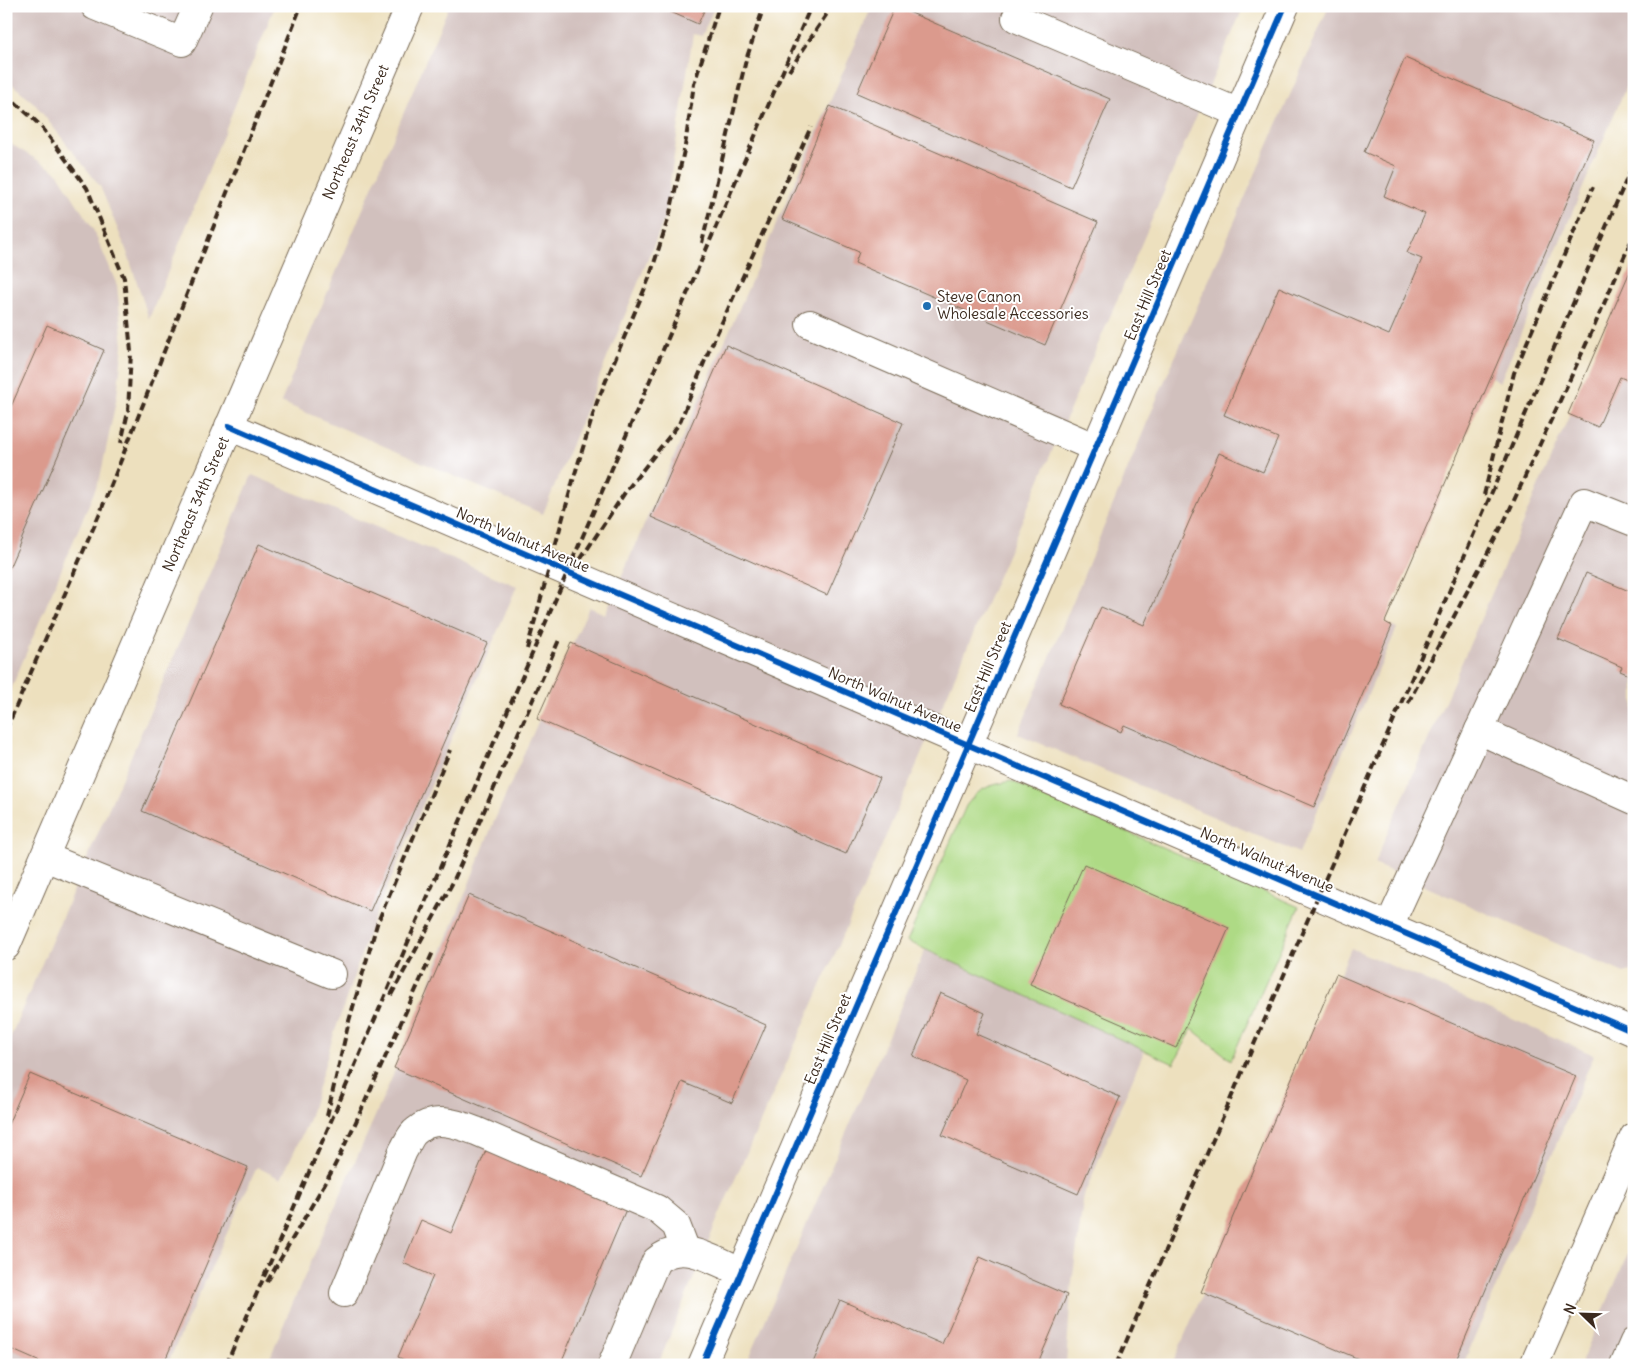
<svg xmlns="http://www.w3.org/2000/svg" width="1640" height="1371" font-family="Delius,sans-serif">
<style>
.industrial{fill:#d1c0bd}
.green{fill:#aeda85;stroke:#748252}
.building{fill:#db9a8d}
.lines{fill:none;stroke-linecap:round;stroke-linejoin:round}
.minor-casing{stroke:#796a56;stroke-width:30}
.minor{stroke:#fff;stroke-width:28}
.rail{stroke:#3b2a1e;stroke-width:4;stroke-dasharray:8 4;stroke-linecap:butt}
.cycleway-casing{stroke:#fff;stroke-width:9}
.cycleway{stroke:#0057b8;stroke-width:6}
.poi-dot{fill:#1f6fb2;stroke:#fff;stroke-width:2}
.labels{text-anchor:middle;stroke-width:4;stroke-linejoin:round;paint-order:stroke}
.street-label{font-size:15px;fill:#3b2a1e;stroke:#fff}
.poi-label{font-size:15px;fill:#3b2a1e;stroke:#fff;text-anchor:start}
</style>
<rect width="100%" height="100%" fill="#fff"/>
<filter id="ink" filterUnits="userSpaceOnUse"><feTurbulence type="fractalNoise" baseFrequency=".02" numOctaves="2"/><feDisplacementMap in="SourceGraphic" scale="10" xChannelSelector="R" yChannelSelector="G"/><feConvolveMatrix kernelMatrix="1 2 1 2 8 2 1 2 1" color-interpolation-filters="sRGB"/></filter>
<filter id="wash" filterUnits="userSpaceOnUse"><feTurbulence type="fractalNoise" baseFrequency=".0096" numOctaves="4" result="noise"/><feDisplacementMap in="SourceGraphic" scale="20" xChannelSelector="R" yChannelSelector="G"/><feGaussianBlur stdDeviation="1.12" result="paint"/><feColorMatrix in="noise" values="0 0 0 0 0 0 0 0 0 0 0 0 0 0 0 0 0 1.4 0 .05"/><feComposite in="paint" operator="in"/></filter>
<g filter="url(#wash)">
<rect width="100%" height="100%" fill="#ede0be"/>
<path class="industrial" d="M6,6H275L149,319L127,252L100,186L34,103L6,79Z
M449,6H715L702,36L693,34L664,220L543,514L281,402Z
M872,6H1244L829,968L720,1213L658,1365H267L288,1314L391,1080L492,826L589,607L605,614Z
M1329,6H1634V68L1500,382L1491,377L1380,620L1397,628L1299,853L1018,734L1158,396Z
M6,141L57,172L93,229L117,285L123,345L117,396L100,478L6,701Z
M1634,267V970L1624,973L1374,864Z
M252,475L517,586L372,923L332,1040L308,1122L281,1179L257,1167L167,1365H6V1047Z
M1351,948L1594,1055L1463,1365H1172Z
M925,950L1145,1049L1084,1195L1071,1290L1066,1365H746Z
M1634,1239V1365H1580Z"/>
<path class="green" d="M1011,781L1299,907L1231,1060L1192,1029L1174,1064L907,941L966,806C980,787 988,786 1011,781Z"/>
<g id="blocks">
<path class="building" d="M657,6H706L698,24Z
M895,6L1110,99L1071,187L857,93Z
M1405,58L1594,140L1385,622L1392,626L1314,807L1124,725L1121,732L1059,704L1101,607L1144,625L1219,453L1263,472L1278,438L1224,415L1279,287L1389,335L1422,259L1407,253L1425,214L1384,196L1396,166L1364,152Z
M830,106L1098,222L1045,345L855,263L859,252L782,219Z
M1634,262V383L1620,377L1598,427L1568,414Z
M47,325L104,350L6,575V418Z
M726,345L903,423L827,595L651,517Z
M259,544L487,643L370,911L142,811Z
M1586,573L1634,593V677L1620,671L1622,667L1558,639Z
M571,643L880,778L846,854L537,719Z
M1084,864L1229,928L1176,1048L1030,984Z
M469,895L766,1025L732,1103L682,1082L641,1176L394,1068Z
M1336,974L1576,1076L1454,1365H1373L1201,1292Z
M940,993L985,1013L976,1034L1120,1097L1078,1194L942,1135L966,1080L913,1056Z
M30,1074L248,1167L163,1365H47L6,1347V1129Z
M487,1148L627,1207L560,1365H415L398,1357L433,1276L403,1263L421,1220L451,1233Z
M980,1257L1067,1295L1037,1365H812L840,1300L942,1344Z"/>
</g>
</g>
<g filter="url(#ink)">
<use href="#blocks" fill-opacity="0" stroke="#796a56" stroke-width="1"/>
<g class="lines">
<defs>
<g id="minor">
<path d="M95,6L182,42L198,6"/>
<path d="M1016,18L1239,113"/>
<path d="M810,324L1096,448"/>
<path d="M229,426L1634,1032"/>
<path d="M1479,730L1634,800"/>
<path d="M45,857L332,974"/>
<path d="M1389,926L1584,502L1634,522"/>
<path id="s1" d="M6,946L410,6"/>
<path d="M344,1293L403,1151C407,1145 410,1135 416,1131C434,1115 457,1124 476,1131L657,1209L676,1225L686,1251"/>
<path d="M612,1365L656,1261C682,1238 714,1261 741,1272"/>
<path d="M702,1365L1285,6"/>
<path d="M1534,1365L1634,1137"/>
<path d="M1624,1365L1634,1342"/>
</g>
</defs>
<use href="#minor" class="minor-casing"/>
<use href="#minor" class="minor"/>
<path class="rail" d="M789,71L832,6
M6,94L41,126L87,188L124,278L131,352L128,412L121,443
M702,243L746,60L764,6
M1484,495L1514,373L1593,187
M574,569L626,491L679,424L708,353L811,127
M527,649L574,477L597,402L650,276L670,213L685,146L694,84L719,6
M1408,703L1504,522L1594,327L1634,234
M6,730L102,508L301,6
M391,995L453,882L559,640
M327,1116L349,1021L377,924L450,750
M267,1282L332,1171L354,1126L433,952
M226,1365L811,6
M1116,1365L1634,162"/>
<defs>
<path id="cycleway" d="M229,426L1634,1032
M702,1365L1285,6"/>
</defs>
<use href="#cycleway" class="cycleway-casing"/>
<use href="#cycleway" class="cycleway"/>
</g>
</g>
<circle class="poi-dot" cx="927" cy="306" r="5"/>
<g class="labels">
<g class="street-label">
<text dy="5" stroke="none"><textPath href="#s1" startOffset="886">Northeast 34th Street</textPath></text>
<text transform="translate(1148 295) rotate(-67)" y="5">East Hill Street</text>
<text dy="5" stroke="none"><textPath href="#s1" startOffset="481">Northeast 34th Street</textPath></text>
<text transform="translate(523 540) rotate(23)" y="5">North Walnut Avenue</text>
<text transform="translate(988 667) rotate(-67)" y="5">East Hill Street</text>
<text transform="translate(895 700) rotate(23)" y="5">North Walnut Avenue</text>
<text transform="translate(1267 860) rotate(23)" y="5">North Walnut Avenue</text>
<text transform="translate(828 1039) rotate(-67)" y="5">East Hill Street</text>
</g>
<g class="poi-label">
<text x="937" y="302">Steve Canon<tspan x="937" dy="17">Wholesale Accessories</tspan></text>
</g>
</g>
<rect width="1640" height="1371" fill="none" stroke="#fff" stroke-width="25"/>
<g transform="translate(1582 1314) rotate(293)" stroke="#ffffff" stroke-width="4" paint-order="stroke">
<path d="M0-4L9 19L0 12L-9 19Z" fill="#3b2a1e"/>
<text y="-8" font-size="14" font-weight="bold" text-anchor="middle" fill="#3b2a1e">N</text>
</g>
</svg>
